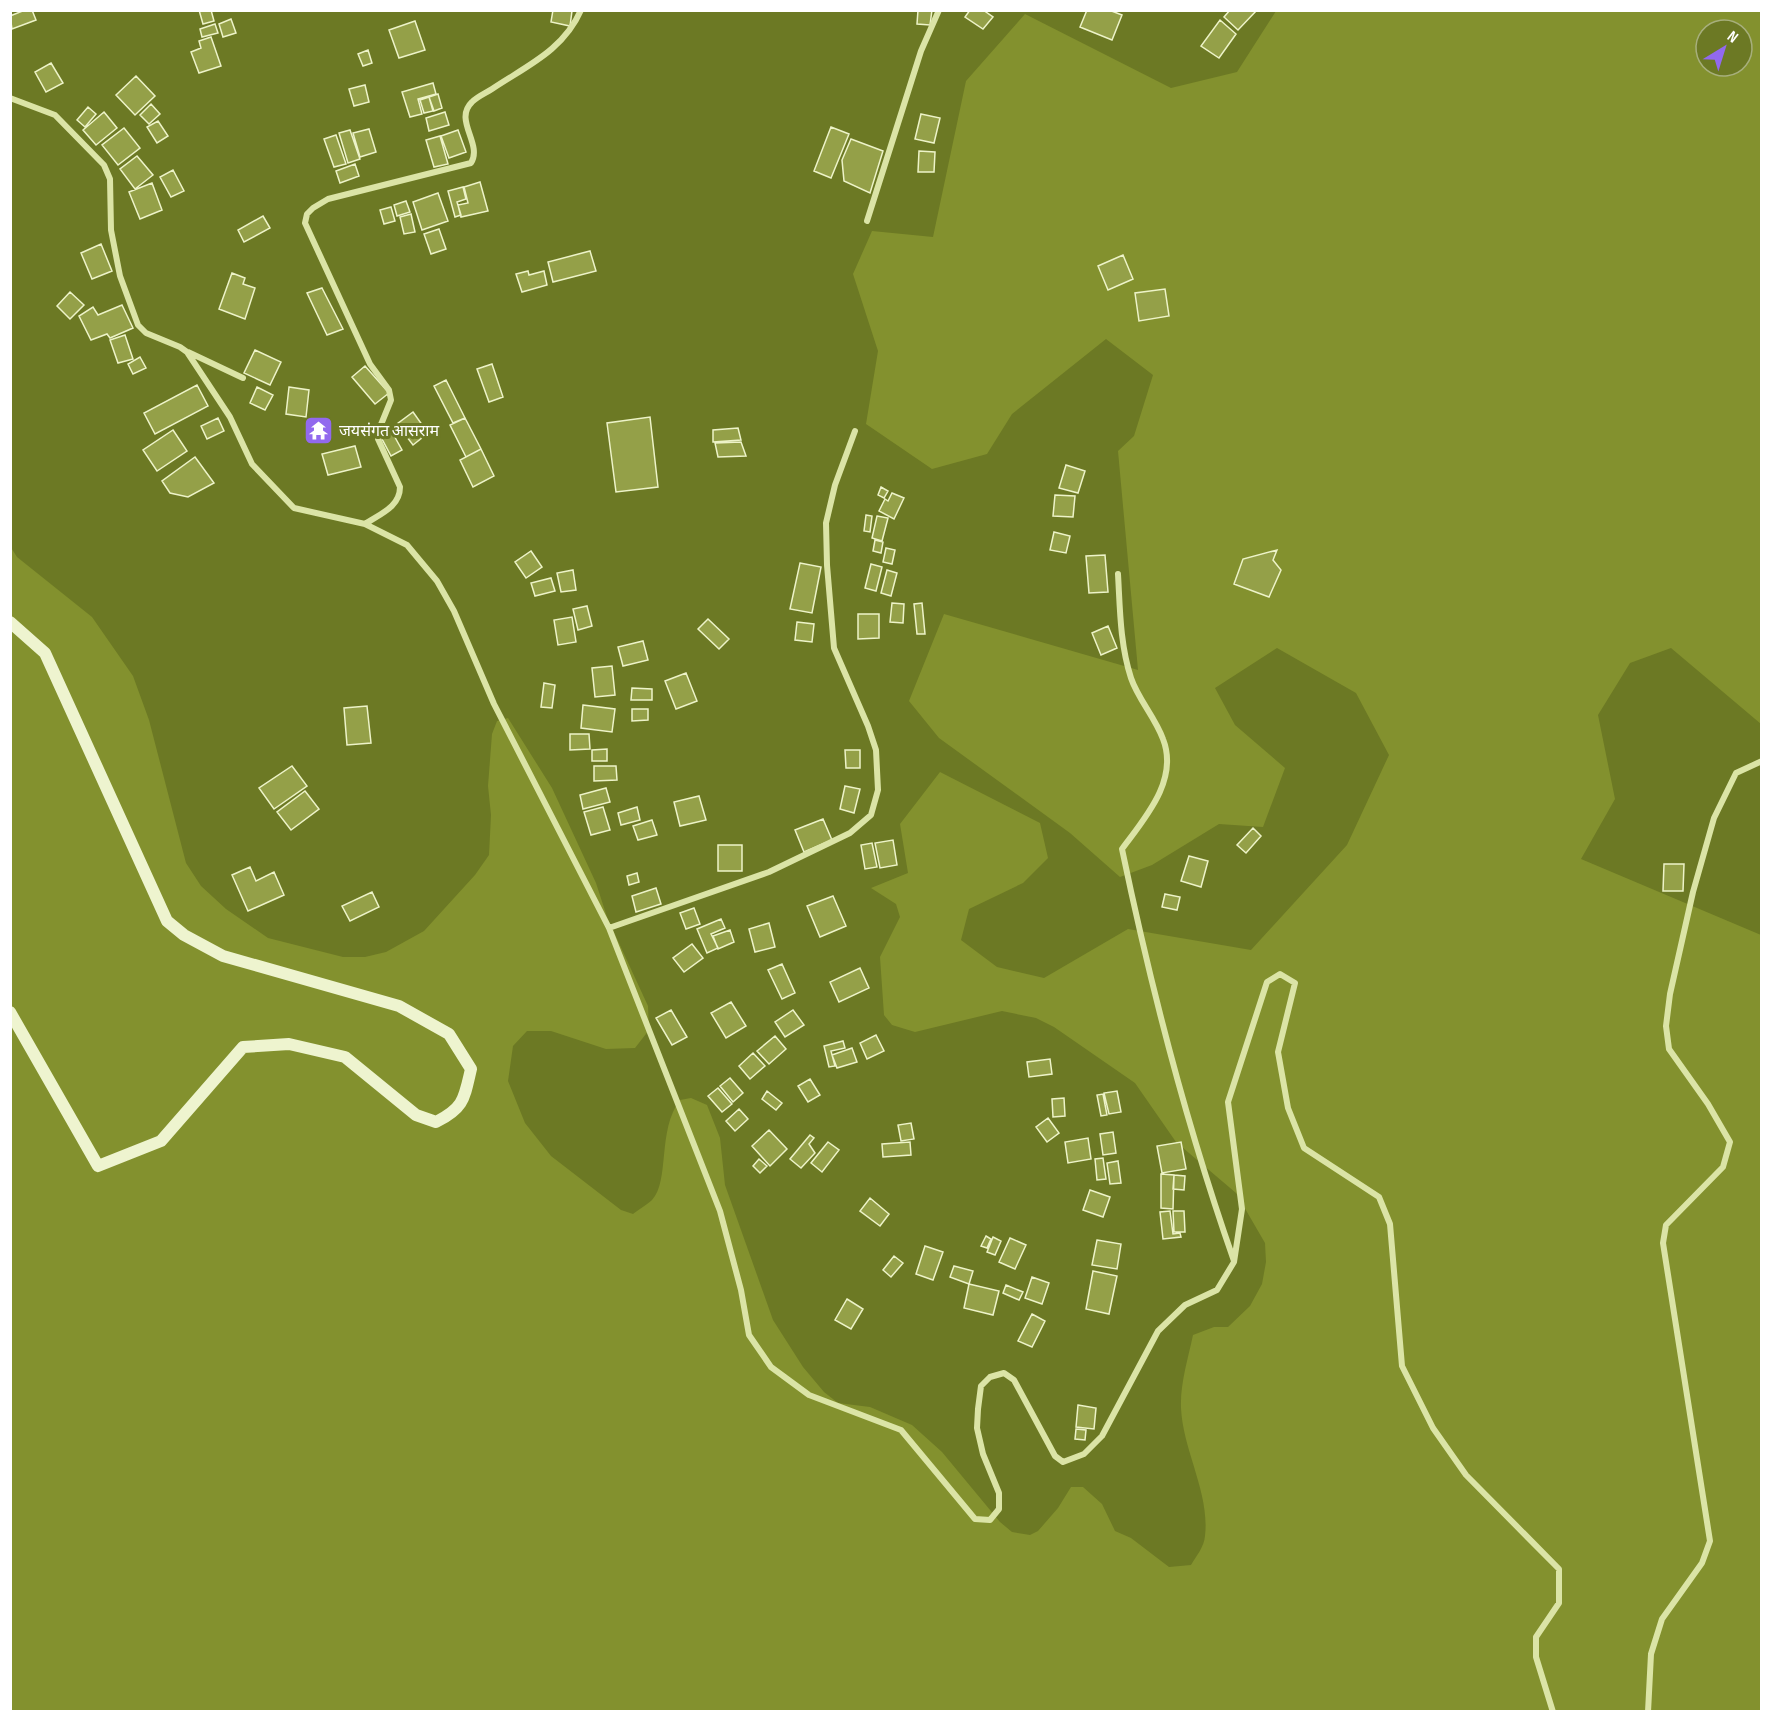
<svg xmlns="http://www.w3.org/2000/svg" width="1772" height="1722" font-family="'Sofia Sans Condensed','Noto Sans Devanagari',sans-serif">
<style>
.green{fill:#83912e;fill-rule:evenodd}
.building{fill:#94a048;stroke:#edf3c8;stroke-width:1.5}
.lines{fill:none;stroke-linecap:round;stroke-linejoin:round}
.street{stroke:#dbe4a6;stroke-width:6}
.secondary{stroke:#eef4cf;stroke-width:12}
.labels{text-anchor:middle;stroke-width:6;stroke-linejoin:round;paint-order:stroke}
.poi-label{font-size:16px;fill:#fff;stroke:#6c7924;text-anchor:start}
</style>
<rect width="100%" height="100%" fill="#6c7924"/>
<path class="green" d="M1276,11H1761V724L1671,648L1630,663L1598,715L1615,799L1581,859L1761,935V1711H11L10,546L17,557L92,617L133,676L149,720L186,863L201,886L226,909L268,938L343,957H365L386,952L424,931L475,875L489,855L491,815L488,786L492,734L497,721L508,718L552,788L596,883L607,917L648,1006L649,1030L635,1048L606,1049L551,1031H527L513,1046L508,1081L525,1123L551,1156L621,1210L633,1214C639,1209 647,1205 652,1200C670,1181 657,1130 680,1100L691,1098L707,1105L720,1138L725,1185L773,1320L803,1367L824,1392L838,1403L870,1407L912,1425L942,1452L1000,1522L1012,1532L1030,1535L1038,1531L1058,1508L1071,1487H1083L1102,1504L1115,1531L1131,1538L1169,1567L1191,1565C1197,1555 1204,1547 1205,1536C1210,1493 1183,1451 1181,1408C1180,1384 1188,1359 1193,1335L1214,1327H1228L1250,1306L1262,1284L1266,1262L1265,1243L1236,1193L1176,1142L1135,1083L1054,1027L1036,1018L1002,1011L915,1032L892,1025L884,1015L880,957L900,917L896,904L871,888L908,873L900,824L940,772L1040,823L1048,858L1023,883L969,909L961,940L997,967L1044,978L1128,929L1251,950L1347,845L1389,755L1356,693L1277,648L1215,688L1235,725L1285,768L1263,827L1219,824L1152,865L1120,877L1070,833L939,738L909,701L944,614L1138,670L1118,451L1134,436L1153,375L1106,339L1012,414L987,454L932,469L866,424L878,351L853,274L872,231L933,237L966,81L1025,14L1171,88L1237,72ZM1706,30H1742V66H1706Z"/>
<path class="building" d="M25,10H32L36,20L12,29L10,16Z
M199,10H211L214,21L203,24Z
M553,10L572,11L570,26L551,22Z
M918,10H932L930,25L917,24Z
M970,10H983L993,17L983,29L965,17Z
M1087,10H1109L1122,15L1112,40L1080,27Z
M1230,10H1257L1238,30L1224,17Z
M231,19L236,33L223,37L219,24Z
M1220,20L1236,34L1219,58L1201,46Z
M415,21L425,50L399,58L389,30Z
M215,24L218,33L202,37L200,29Z
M211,37L221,66L199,73L191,52L201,48L199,41Z
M368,50L372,63L363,66L358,54Z
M51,63L63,83L46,92L35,72Z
M136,76L155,96L135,115L116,95Z
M433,83L436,94L418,99L422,114L410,117L402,92Z
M365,85L369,102L354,106L349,89Z
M438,94L442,108L434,111L429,97Z
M429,97L433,111L424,113L420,100Z
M151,104L160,114L149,124L140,115Z
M88,107L96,114L85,127L77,120Z
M104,112L117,128L96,145L83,130Z
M445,112L449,125L429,131L426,118Z
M921,114L940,118L934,143L915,139Z
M158,121L168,136L157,143L147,127Z
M831,127L849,134L831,178L814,171Z
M124,128L140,148L118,165L102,145Z
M369,129L376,152L360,157L353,133Z
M350,130L360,159L348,163L339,133Z
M458,130L466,152L449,158L441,136Z
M336,135L346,164L334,167L324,139Z
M440,136L448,164L434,167L426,140Z
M851,139L883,151L870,193L844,181L842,160Z
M919,151L935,152L934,172H918Z
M137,156L153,175L135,189L120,169Z
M355,164L359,176L340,183L336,171Z
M173,170L184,191L171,197L160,177Z
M480,182L488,211L461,217L458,205L468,203L464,187Z
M152,183L162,210L140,219L129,192Z
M463,187L466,199L457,202L461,215L455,217L448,191Z
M438,193L448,221L422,230L413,202Z
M406,201L410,212L397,216L394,205Z
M391,207L395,221L384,224L380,210Z
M411,214L415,232L404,234L400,217Z
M263,216L270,228L244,242L238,230Z
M439,229L446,249L431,254L424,234Z
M101,244L112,271L92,279L81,253Z
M590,251L596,271L553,282L548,262Z
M1123,255L1133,279L1108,290L1098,266Z
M528,271L529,275L544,271L547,285L522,292L516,274Z
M232,273L245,278L243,284L255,288L245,319L219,309Z
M322,288L343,329L327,335L307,293Z
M1165,289L1169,316L1139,321L1135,293Z
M70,292L84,305L70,319L57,306Z
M122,305L133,328L110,338L107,334L91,340L79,316L93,307L98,315Z
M125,335L133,359L118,363L110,340Z
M255,350L281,362L270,385L244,373Z
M140,357L146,368L133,374L128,364Z
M492,364L503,397L489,402L477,369Z
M365,366L389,393L375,404L352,377Z
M446,380L465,418L453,423L434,386Z
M197,385L208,406L155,434L144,413Z
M257,387L273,395L265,410L250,403Z
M289,387L309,390L306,417L286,414Z
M413,412L428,433L413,445L397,424Z
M650,417L658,487L616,492L607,423Z
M218,418L224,431L207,439L201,426Z
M465,418L481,449L466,457L450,425Z
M738,428L741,440L713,442V430Z
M173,430L187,451L157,471L143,450Z
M392,432L402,450L391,456L381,437Z
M741,442L746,456L718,457L715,443Z
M355,446L361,467L328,475L322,454Z
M481,449L494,476L473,487L460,460Z
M195,457L214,483L188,497L170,493L162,481Z
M1066,465L1085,471L1078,493L1059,488Z
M881,487L888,491L884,498L878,495Z
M892,493L904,498L894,519L879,511L885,499L888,501Z
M1055,495L1075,496L1073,517L1053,516Z
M866,515L872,516L870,532L864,531Z
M877,516L888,518L882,541L872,538Z
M1054,532L1070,536L1066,553L1050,550Z
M875,540L883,542L881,553L873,551Z
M886,548L895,550L892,564L883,562Z
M1277,550L1273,560L1281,570L1269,597L1234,584L1243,559Z
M531,551L542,567L526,578L515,562Z
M1105,555L1108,592L1089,593L1086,556Z
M800,563L821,567L812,613L790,609Z
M871,564L882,567L876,591L865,588Z
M573,570L576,590L561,592L557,573Z
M887,570L897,573L891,596L881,593Z
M551,578L555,591L535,596L531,583Z
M892,603L904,604L903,623L890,622Z
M922,603L925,634H917L914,604Z
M587,606L592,626L578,630L573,609Z
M858,614H879V638L858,639Z
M572,617L576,642L558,645L554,620Z
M708,619L729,639L719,649L698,629Z
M797,622L814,624L812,642L795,640Z
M1108,626L1117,648L1101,655L1092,633Z
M643,641L648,660L623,666L618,647Z
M612,666L615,695L595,697L592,668Z
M686,673L697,701L676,709L665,681Z
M544,683L555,685L552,708L541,707Z
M632,688L652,689V700H631Z
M583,705L615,709L612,732L581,728Z
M367,706L371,743L347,745L344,708Z
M632,709H648V720L632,721Z
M570,734H589L590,749L570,750Z
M607,749V761H592V750Z
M845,750H860V768H846Z
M292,766L307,786L274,809L259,788Z
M594,766H616L617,780L594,781Z
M845,786L860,789L854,813L840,809Z
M606,788L610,802L583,809L580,795Z
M305,791L319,809L291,830L277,812Z
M699,796L706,820L680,826L674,802Z
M603,807L610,830L591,835L584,812Z
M637,807L640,820L621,825L618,813Z
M823,819L832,840L804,852L795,830Z
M652,820L657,835L638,840L633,826Z
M1253,828L1261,836L1246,853L1237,845Z
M893,840L897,865L880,868L875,843Z
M872,843L877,867L865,869L861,845Z
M718,845H742V871H718Z
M1189,856L1208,861L1201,887L1181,881Z
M1664,864H1684L1683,891H1663Z
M250,867L256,881L274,872L284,895L248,911L232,875Z
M637,873L639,882L629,885L627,876Z
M656,888L661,904L636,912L632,896Z
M372,892L379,907L350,921L342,906Z
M1165,894L1180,897L1177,910L1162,907Z
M833,896L846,926L820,937L807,906Z
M694,908L700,924L686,929L680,913Z
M721,919L725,928L711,934L718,948L707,953L697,929Z
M769,923L775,947L755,952L749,929Z
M730,930L734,942L718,949L713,936Z
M692,944L703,958L684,972L673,958Z
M782,964L795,993L782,999L768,970Z
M860,968L869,988L839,1002L830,982Z
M731,1002L746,1026L726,1038L711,1013Z
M671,1010L687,1037L672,1045L656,1018Z
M793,1010L804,1025L785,1037L775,1022Z
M876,1035L884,1051L867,1059L860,1043Z
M775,1036L786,1049L769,1064L757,1051Z
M843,1041L845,1048L831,1051L835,1066L829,1067L824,1046Z
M852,1048L857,1062L837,1068L832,1055Z
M753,1053L765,1066L750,1079L739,1066Z
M1050,1059L1052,1074L1029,1077L1027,1062Z
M730,1078L743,1093L733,1102L720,1086Z
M810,1079L820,1095L808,1102L798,1086Z
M718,1088L732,1104L722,1112L708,1096Z
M767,1091L782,1103L776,1110L762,1099Z
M1117,1091L1121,1112L1109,1114L1104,1093Z
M1103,1094L1107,1115L1101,1116L1097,1095Z
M1064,1098L1065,1116L1053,1117L1052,1099Z
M739,1109L748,1119L735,1131L726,1121Z
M1048,1118L1059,1133L1047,1142L1036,1127Z
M911,1123L914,1139L901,1141L898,1125Z
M769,1130L787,1149L770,1166L752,1146Z
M1113,1132L1116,1153L1103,1155L1100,1134Z
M810,1135L814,1138L809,1144L815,1153L801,1168L790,1159Z
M1088,1138L1091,1159L1068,1163L1065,1142Z
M828,1142L839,1150L822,1172L811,1163Z
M910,1142L911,1155L883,1157L882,1144Z
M1181,1142L1186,1169L1162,1173L1157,1146Z
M1103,1158L1106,1179L1097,1180L1095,1159Z
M759,1159L767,1166L760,1173L753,1166Z
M1118,1161L1121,1183L1110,1184L1107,1163Z
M1161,1174L1174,1175L1173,1209L1161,1208Z
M1174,1175L1185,1176L1184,1190L1173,1189Z
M1090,1190L1110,1197L1103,1217L1083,1210Z
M870,1198L889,1214L880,1226L860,1211Z
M1170,1211L1173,1234L1180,1233L1181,1237L1163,1239L1160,1212Z
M1173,1211H1184L1185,1232H1174Z
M986,1236L991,1239L987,1248L981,1246Z
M993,1237L1001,1241L995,1255L987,1252Z
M1010,1238L1026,1245L1015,1269L999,1262Z
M1097,1240L1121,1244L1117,1269L1092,1265Z
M925,1246L943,1252L933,1280L916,1274Z
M894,1256L903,1263L891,1277L883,1270Z
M954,1266L973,1271L969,1284L950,1277Z
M1093,1271L1117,1276L1109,1314L1086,1309Z
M1032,1277L1049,1283L1042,1304L1025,1298Z
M969,1284L999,1291L993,1315L964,1308Z
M1006,1285L1023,1292L1019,1300L1003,1293Z
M847,1299L863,1309L851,1329L835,1320Z
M1032,1314L1045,1321L1032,1347L1018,1341Z
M1078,1405L1096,1408L1094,1429L1076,1427Z
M1076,1429L1086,1430L1085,1440L1075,1439Z"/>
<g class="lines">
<path class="street" d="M10,98L55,115L104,165L110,179L111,230L120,276L138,325L146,333L180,347L187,352L230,417L252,464L294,508L365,524L407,545L437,581L454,611L494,704L609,928L720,1211L741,1290L749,1335L771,1367L809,1395L901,1430L975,1519L990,1520L999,1509V1493L983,1454L977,1428L978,1409L981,1386L990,1377L1004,1373L1014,1380L1055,1456L1063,1462L1084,1454L1102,1436L1158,1331L1185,1305L1217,1290L1234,1262L1242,1209L1228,1102L1267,982L1280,974L1295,983L1278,1052L1288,1108L1304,1148L1379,1197L1390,1224L1402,1366L1433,1428L1466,1475L1559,1569V1603L1536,1637V1657L1553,1712
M867,221L921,51L939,10
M188,352L243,378
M365,524C380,514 400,507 400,487L378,439L380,427L391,400L389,390L370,364L305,223L307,214L313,208L328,199L471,163C483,144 453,120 472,102C478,96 486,93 492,89C526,66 563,51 581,10
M1118,574C1120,609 1120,644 1131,678C1138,699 1155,717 1163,739C1179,780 1145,818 1122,849C1151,988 1187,1127 1234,1261
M609,928L769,872L850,833L871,815L878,790L876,750L868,726L834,648L827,565L826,523L835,485L855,431
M1648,1712L1651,1654L1662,1619L1702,1563L1710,1541L1663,1243L1666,1225L1723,1167L1730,1142L1708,1104L1669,1049L1666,1026L1670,994L1693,892L1714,818L1736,773L1762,761"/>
<path class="secondary" d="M10,622L45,653L167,921L184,935L223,956L399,1006L449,1034L471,1069C464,1099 464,1108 436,1122L416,1115L345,1057L289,1044L243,1047L161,1141L98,1166L10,1012"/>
</g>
<defs>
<symbol id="temple-square" viewBox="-11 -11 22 22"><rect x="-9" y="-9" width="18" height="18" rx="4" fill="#9269ee" stroke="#6c7924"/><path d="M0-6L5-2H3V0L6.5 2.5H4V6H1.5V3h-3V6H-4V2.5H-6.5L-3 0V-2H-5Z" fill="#fff"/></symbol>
</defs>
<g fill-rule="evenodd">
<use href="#temple-square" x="302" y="414" width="33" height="33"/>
</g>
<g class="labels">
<g class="poi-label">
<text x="339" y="436">जयसंगत आसराम</text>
</g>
</g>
<rect width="1772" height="1722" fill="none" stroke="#ffffff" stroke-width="24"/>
<g transform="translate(1724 48) rotate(38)"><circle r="28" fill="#6c7924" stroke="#a7af7c" stroke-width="1.5"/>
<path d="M0-4.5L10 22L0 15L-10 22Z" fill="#9269ee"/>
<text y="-9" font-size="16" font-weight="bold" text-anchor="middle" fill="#ffffff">N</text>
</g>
</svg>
